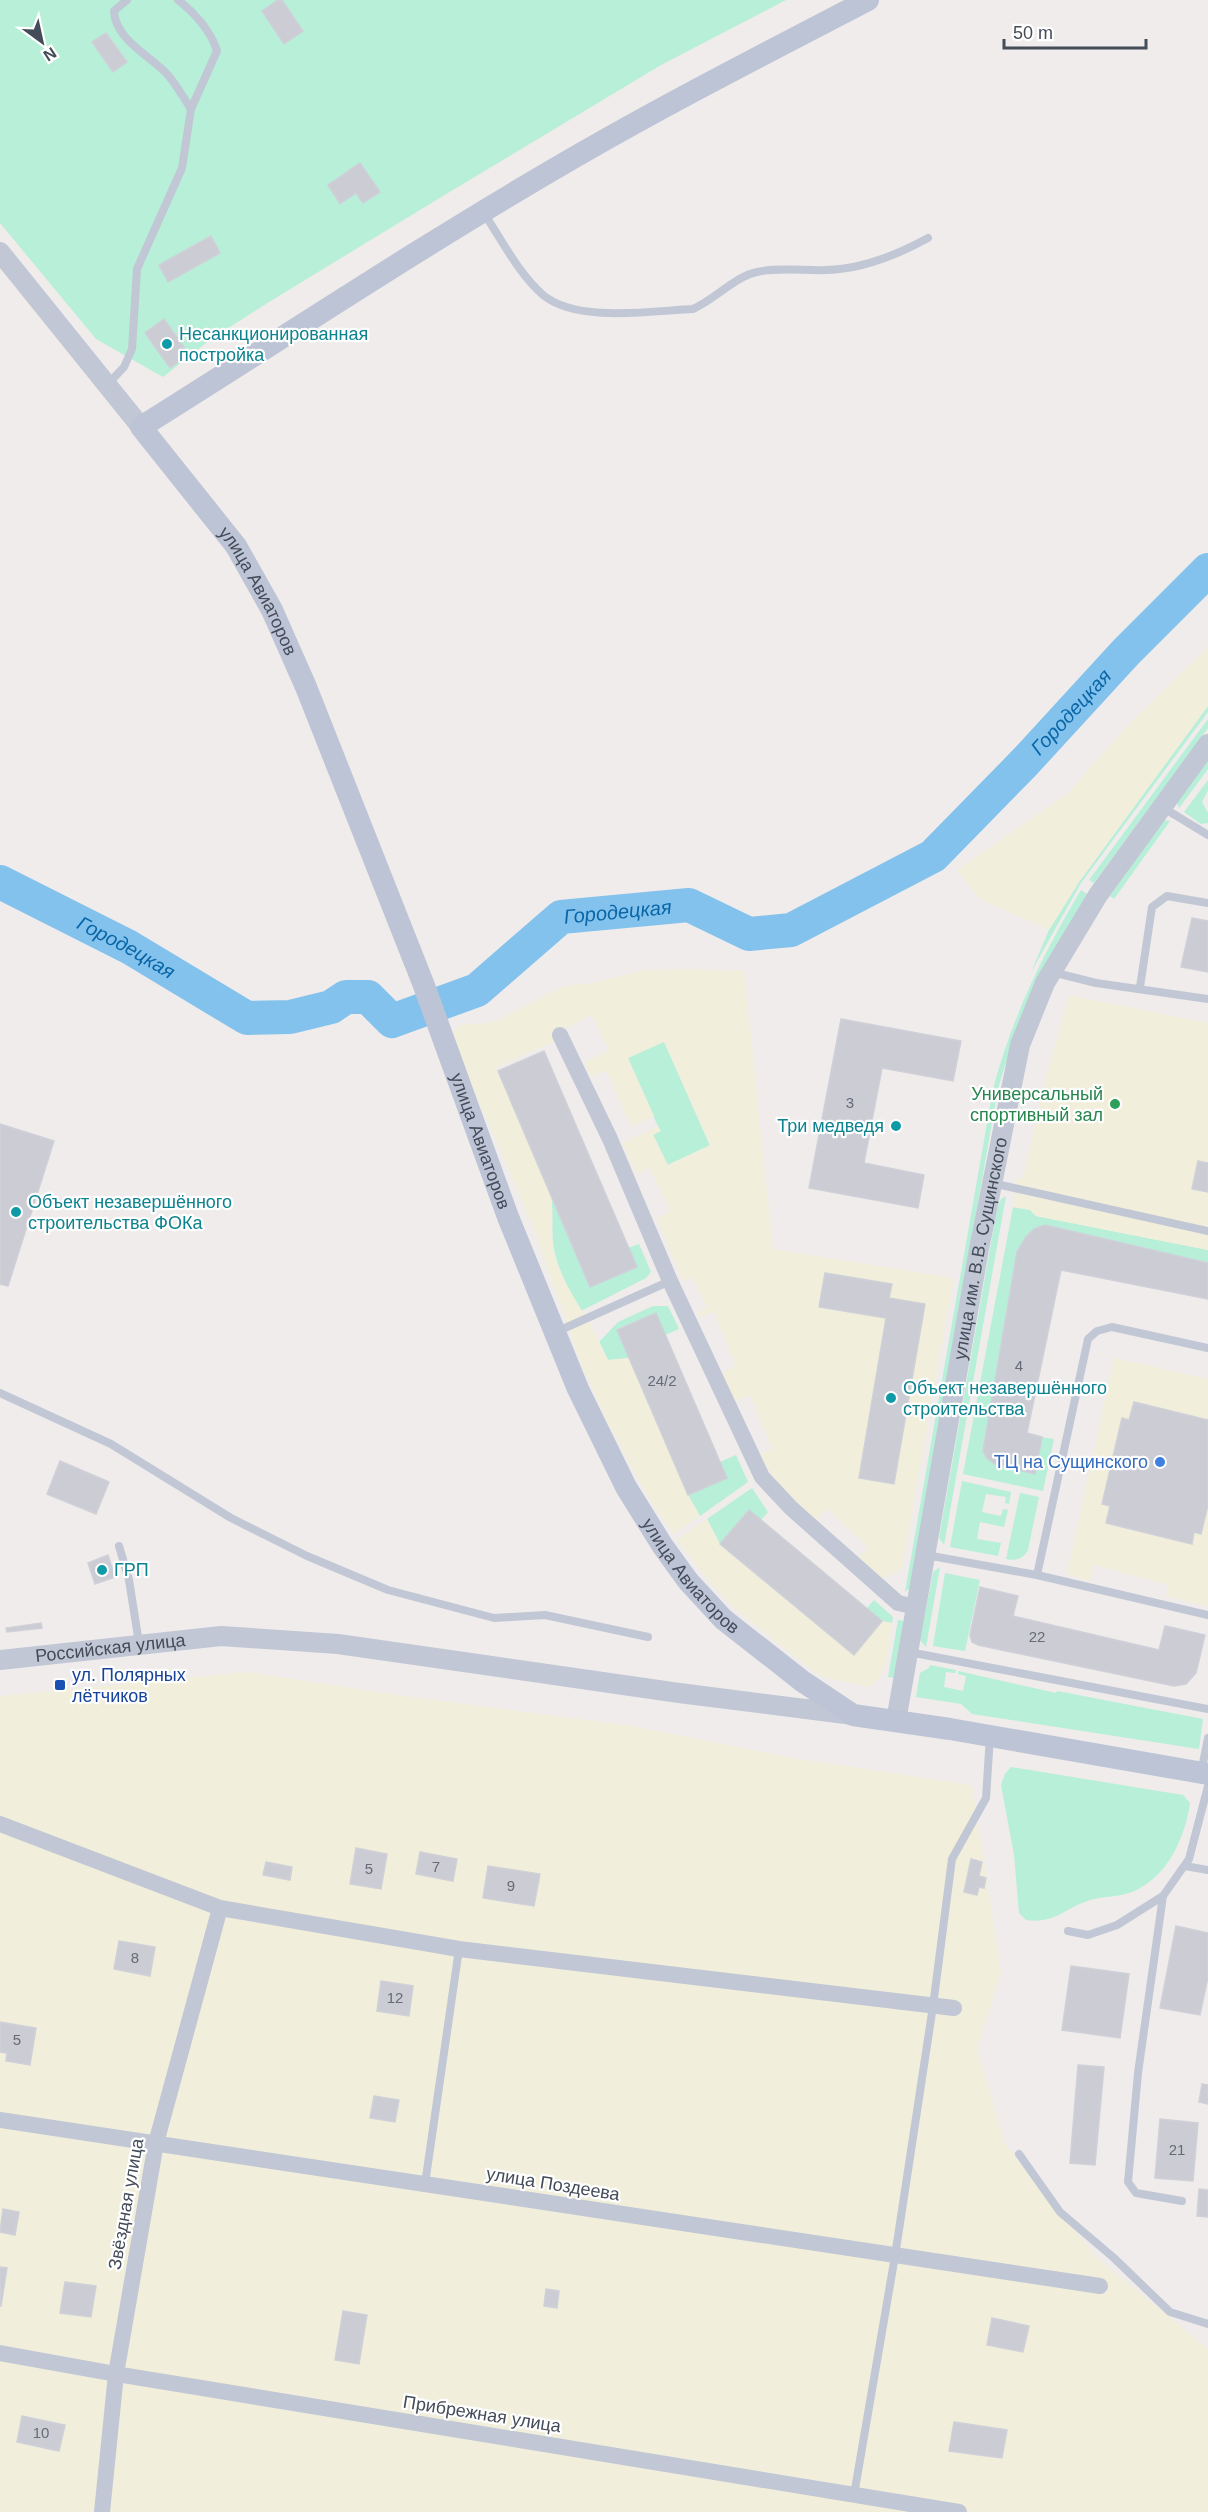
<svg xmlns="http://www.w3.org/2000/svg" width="1208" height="2512" font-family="Arial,sans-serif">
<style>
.green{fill:#b7efd8}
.sand{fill:#f1efdb}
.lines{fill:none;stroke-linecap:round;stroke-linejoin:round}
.river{stroke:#83c2ed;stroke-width:34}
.building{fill:#cbccd4;stroke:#cfd0d8;stroke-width:1.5}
.service{stroke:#c1c7d4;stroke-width:8}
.minor{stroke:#c1c7d4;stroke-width:16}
.tertiary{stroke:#c1c7d4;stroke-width:20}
.secondary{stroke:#bdc4d6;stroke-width:22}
.culture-dot{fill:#0f9aa8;stroke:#fff;stroke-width:2}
.leisure-dot{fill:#2e9e5b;stroke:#fff;stroke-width:2}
.shop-dot{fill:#3f7fe0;stroke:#fff;stroke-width:2}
.transit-dot{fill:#1a4fb4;stroke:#fff;stroke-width:2}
.labels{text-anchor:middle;stroke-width:4.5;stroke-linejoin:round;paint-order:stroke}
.number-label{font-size:15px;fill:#666b78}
.culture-label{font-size:18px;fill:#0d838f;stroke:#fff;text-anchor:start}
.street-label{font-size:18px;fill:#444b59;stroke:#fff}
.leisure-label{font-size:18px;fill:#27864d;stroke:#fff;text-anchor:end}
.shop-label{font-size:18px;fill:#366cbe;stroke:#fff;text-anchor:end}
.transit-label{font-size:18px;fill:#164399;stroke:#fff;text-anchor:start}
.water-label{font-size:20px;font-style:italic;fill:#0966a7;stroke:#fff}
</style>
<rect width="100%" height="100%" fill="#efeceb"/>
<path class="green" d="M0,0H786L661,65L438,199L269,302L211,339L163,377L96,339L0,223Z
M1208,706V712L1081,883L1031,972L1049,930L1079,882Z
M1208,719V728L1094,883L1089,880Z
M1208,760V769L1179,808L1177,803Z
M1208,780V790L1202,802L1208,813V823L1201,824L1184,812Z
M1164,820L1170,821L1114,899L1110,896Z
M1081,890L1087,894C1046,961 1019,1013 998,1089L910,1588L905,1592L993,1089C1012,1017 1043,954 1081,890Z
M664,1041L710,1146L667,1165L653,1134L660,1131L628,1058Z
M1006,1196L944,1545L939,1538L997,1209L1001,1199Z
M551,1197L590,1287L636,1268L628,1248L639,1244L651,1272L646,1278L581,1311C570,1293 558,1270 554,1249C551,1232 554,1215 551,1197Z
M1013,1207L1030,1210L1036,1216L1208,1250V1263L1046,1225C1031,1231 1025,1239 1017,1252L983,1451L987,1458L1035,1474L1042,1437L1054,1439L1043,1491L963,1474Z
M653,1306H668L679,1329L665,1335L655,1313L617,1329L629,1358L608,1360L599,1342L618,1322Z
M736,1455L748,1482L700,1516L688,1495L727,1478L720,1462Z
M962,1481L1011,1492L1009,1504L1005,1503L1006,1497L986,1494L982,1512L1001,1516L1003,1509L1008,1510L1004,1527L980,1522L977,1539L1001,1543L998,1556L950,1547Z
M752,1488L768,1512L761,1520L748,1510L720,1544L707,1519Z
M1020,1493L1039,1497L1028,1550C1023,1559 1016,1561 1006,1559Z
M940,1567L926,1647L920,1640L933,1572Z
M945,1573L980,1580L965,1651L933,1646Z
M874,1600L893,1617L892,1623L882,1621L867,1608Z
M898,1620L904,1621L894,1678L888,1677Z
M930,1665L956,1670L955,1673L946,1672L944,1687L963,1691L966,1676L958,1674V1671L1056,1693L1057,1691L1203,1719L1199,1749L972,1714L961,1704L916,1697L920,1673L929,1668Z
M1011,1767L1183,1795L1190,1803C1185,1838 1167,1878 1132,1892C1119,1897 1104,1896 1090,1900C1064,1908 1056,1924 1026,1920L1019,1913L1014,1855L1001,1785L1005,1774Z"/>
<path class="sand" d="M1208,647V706L1079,882L1049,930L980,899L957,870L1067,794L1128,725Z
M693,969L744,971L773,1249L954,1278L902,1569L881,1579L858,1559L868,1547L827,1509L816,1521L775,1479L759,1455L772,1448L750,1395L735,1401L722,1373L736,1366L714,1312L699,1318L697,1312L707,1308L693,1278L683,1281L657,1218L670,1212L650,1168L637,1174L622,1143L658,1126L661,1131L653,1135L668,1165L710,1145L664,1042L628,1058L654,1116L631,1126L606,1070L591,1077L585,1062L609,1050L591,1015L563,1030L556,1041L496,1067L551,1197C554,1215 550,1234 554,1252C561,1279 577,1303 592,1326C598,1337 602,1349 608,1360L629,1358L688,1495L700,1516L674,1534L647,1496L605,1416L581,1363L534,1230L490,1125L470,1085L452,1032L462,1025L494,1022L560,988L572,985L593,983L643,970Z
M1069,995L1208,1023V1250L1036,1216L1030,1210L1013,1207L1017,1177L1023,1178L1044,1084Z
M1114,1358L1208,1379V1607L1166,1596L1168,1585L1094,1565L1089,1581L1067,1574Z
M707,1519L720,1544L854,1655L882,1621L892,1623C888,1644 889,1675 869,1687L820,1676L734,1608L705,1576L677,1539Z
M247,1672L397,1695L632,1726L799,1759L972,1785L1001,1972L977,2049L1005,2144L1096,2257L1208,2349V2512H0V1696Z"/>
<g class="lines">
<path class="river" id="s1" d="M0,882L129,947L247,1018L290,1017L331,1007L346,997H368L392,1021L477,990L561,917L689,905L749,934L791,930L933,856L1025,762L1126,652L1208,570"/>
</g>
<path class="building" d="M278,0H282L303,31L284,44L262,11Z
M106,33L127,62L113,72L92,42Z
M360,163L380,192L363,203L356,193L340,204L328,185Z
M211,236L220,253L168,282L159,265Z
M164,319L189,354L170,368L145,333Z
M1192,918L1208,921V972L1181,967Z
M841,1019L961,1041L953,1081L882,1068L864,1163L924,1175L918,1208L809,1188Z
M544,1051L637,1267L590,1287L498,1071Z
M0,1124L54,1141L8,1286L0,1284Z
M1198,1161L1208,1163V1192L1192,1189Z
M1045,1225L1208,1263V1299L1061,1270L1027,1433L1042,1437L1035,1474L995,1464L987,1458L983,1451L1017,1252L1026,1237L1034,1229Z
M825,1273L892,1284L889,1298L925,1304L894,1484L859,1478L886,1318L819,1307Z
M656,1313L727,1478L688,1495L617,1330Z
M1134,1402L1208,1420V1505L1201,1534L1194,1532L1192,1544L1106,1523L1110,1506L1102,1504L1122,1418L1129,1420Z
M60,1461L109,1482L96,1514L47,1494Z
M749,1510L882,1621L854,1655L720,1544Z
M108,1555L115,1577L95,1584L88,1563Z
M980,1587L1018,1596L1013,1616L1159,1650L1165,1626L1205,1635L1196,1673L1186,1684L1174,1686L978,1645L972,1642L970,1635Z
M41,1623L42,1628L7,1632L6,1628Z
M356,1848L387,1854L381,1889L350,1884Z
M420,1852L457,1859L453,1881L416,1874Z
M971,1859L982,1862L979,1876L986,1878L984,1888L979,1887L977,1895L964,1892Z
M266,1862L292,1867L290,1880L263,1875Z
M488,1866L540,1874L534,1906L483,1898Z
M1176,1926L1208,1933V1977L1200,2015L1160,2008Z
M119,1941L155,1947L150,1976L114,1969Z
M1071,1966L1129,1974L1120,2038L1062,2030Z
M381,1981L413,1986L409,2016L377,2011Z
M0,2022L36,2028L30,2065L6,2061L7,2053L0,2052Z
M1078,2065L1104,2067L1095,2165L1070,2163Z
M1202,2084L1208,2085V2104L1199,2102Z
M374,2096L399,2100L395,2122L370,2118Z
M1160,2119L1198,2123L1193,2181L1155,2178Z
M1199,2189L1208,2190V2217L1197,2216Z
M3,2209L19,2212L15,2235L0,2232Z
M0,2267L7,2268L1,2306H0Z
M65,2282L96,2286L91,2317L60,2313Z
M546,2289L559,2291L557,2308L544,2306Z
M343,2311L367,2315L359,2364L335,2360Z
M992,2318L1029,2326L1023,2352L987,2345Z
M22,2416L65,2425L59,2451L17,2442Z
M954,2422L1007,2430L1002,2458L949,2451Z"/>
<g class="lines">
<path class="service" d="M127,0L114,11C115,39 150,56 167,74C176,84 183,97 191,109
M483,212C502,240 518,273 543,295C577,323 651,311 693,309C714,300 736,276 757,272C777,267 806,271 827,270C863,269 897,255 928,238
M107,385L124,367L132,349L137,269L182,168L191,109L217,51C211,31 194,12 178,0
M1162,807L1208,835
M1052,972L1096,983L1208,999
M1140,987L1152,907L1167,896L1208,903
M992,1183L1208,1231
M556,1332L670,1281
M0,1393L111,1444L231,1518L307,1556L388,1590L494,1618L545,1615L648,1637
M119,1546L129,1580L139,1643
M926,1555L1037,1575L1208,1615
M1037,1575L1088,1339L1097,1331L1112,1327L1208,1348
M909,1652L1208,1709
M1201,1773L1208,1738
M1185,1866L1208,1870
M1068,1931L1088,1935L1117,1925L1163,1896
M1019,2154L1060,2212L1114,2258L1170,2312L1208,2324
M425,2184L459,1949
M1182,2201L1136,2193L1128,2182L1138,2073L1163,1896L1189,1859L1208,1786
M854,2495L895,2256L933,2006L952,1859L986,1798L990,1736"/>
<path class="minor" d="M560,1035L610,1139L670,1281L762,1477L791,1508L898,1603L917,1607
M0,1824L220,1908L459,1949L954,2008
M0,2120L1100,2286
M0,2353L116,2374L959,2512
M102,2512L116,2374L156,2143L220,1908"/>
<g class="tertiary">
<path d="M0,252L141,427"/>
<path id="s2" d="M0,1660L221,1636L338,1644L679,1693L853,1715"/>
<path id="s3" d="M896,1721L979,1249L1020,1045L1045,983L1098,895L1208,744"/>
</g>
<path class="secondary" id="s4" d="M868,0C768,52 666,104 568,161C423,245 283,338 141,427L236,546L272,610L306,687L423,983L508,1217L578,1389L626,1487L662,1545L688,1581L723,1619L802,1681L853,1715L950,1729L1208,1774"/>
</g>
<g class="culture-dot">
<circle cx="167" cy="344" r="6"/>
<circle cx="896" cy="1126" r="6"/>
<circle cx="16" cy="1212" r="6"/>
<circle cx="891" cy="1398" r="6"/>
<circle cx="102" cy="1570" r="6"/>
</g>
<circle class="leisure-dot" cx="1115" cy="1104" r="6"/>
<circle class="shop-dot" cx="1160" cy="1462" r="6"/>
<rect class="transit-dot" x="54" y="1679" width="12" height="12" rx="3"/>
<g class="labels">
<g class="number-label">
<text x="850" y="1108">3</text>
<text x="1019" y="1371">4</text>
<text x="662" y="1386">24/2</text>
<text x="1037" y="1642">22</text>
<text x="436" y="1872">7</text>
<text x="369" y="1874">5</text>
<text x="511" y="1891">9</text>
<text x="135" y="1963">8</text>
<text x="395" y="2003">12</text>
<text x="17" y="2045">5</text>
<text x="1177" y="2155">21</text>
<text x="41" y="2438">10</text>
</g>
<g class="culture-label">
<text x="179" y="340">Несанкционированная<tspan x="179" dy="21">постройка</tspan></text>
<text x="884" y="1132" text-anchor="end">Три медведя</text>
<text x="28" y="1208">Объект незавершённого<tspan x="28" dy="21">строительства ФОКа</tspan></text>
<text x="903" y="1394">Объект незавершённого<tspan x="903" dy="21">строительства</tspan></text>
<text x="114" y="1576">ГРП</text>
</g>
<g class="street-label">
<text dy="6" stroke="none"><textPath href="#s4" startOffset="1046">улица Авиаторов</textPath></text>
<text dy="6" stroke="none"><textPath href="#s4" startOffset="1640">улица Авиаторов</textPath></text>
<text dy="6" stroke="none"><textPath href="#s3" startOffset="480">улица им. В.В. Сущинского</textPath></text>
<text dy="6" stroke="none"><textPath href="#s4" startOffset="2126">улица Авиаторов</textPath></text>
<text dy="6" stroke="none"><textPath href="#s2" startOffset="111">Российская улица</textPath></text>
<text transform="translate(553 2184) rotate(9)" y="6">улица Поздеева</text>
<text transform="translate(126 2204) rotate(-80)" y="6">Звёздная улица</text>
<text transform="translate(482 2414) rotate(9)" y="6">Прибрежная улица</text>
</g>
<g class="leisure-label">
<text x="1103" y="1100">Универсальный<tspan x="1103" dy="21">спортивный зал</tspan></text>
</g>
<g class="shop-label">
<text x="1148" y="1468">ТЦ на Сущинского</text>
</g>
<g class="transit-label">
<text x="72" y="1681">ул. Полярных<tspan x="72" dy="21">лётчиков</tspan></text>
</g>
<g class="water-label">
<text dy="7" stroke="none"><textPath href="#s1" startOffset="1240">Городецкая</textPath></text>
<text dy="7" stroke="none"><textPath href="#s1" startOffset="700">Городецкая</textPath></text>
<text dy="7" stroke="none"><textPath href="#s1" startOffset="142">Городецкая</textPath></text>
</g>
</g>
<g transform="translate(42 42) rotate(147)" stroke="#ffffff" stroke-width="4.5" paint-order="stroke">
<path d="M0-4.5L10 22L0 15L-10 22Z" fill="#444b59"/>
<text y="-9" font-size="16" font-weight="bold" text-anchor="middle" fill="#444b59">N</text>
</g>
<path d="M1004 39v9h142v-9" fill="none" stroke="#444b59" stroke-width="3"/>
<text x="1013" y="39" font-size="18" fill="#444b59" stroke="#ffffff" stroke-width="4.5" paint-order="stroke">50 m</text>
</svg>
